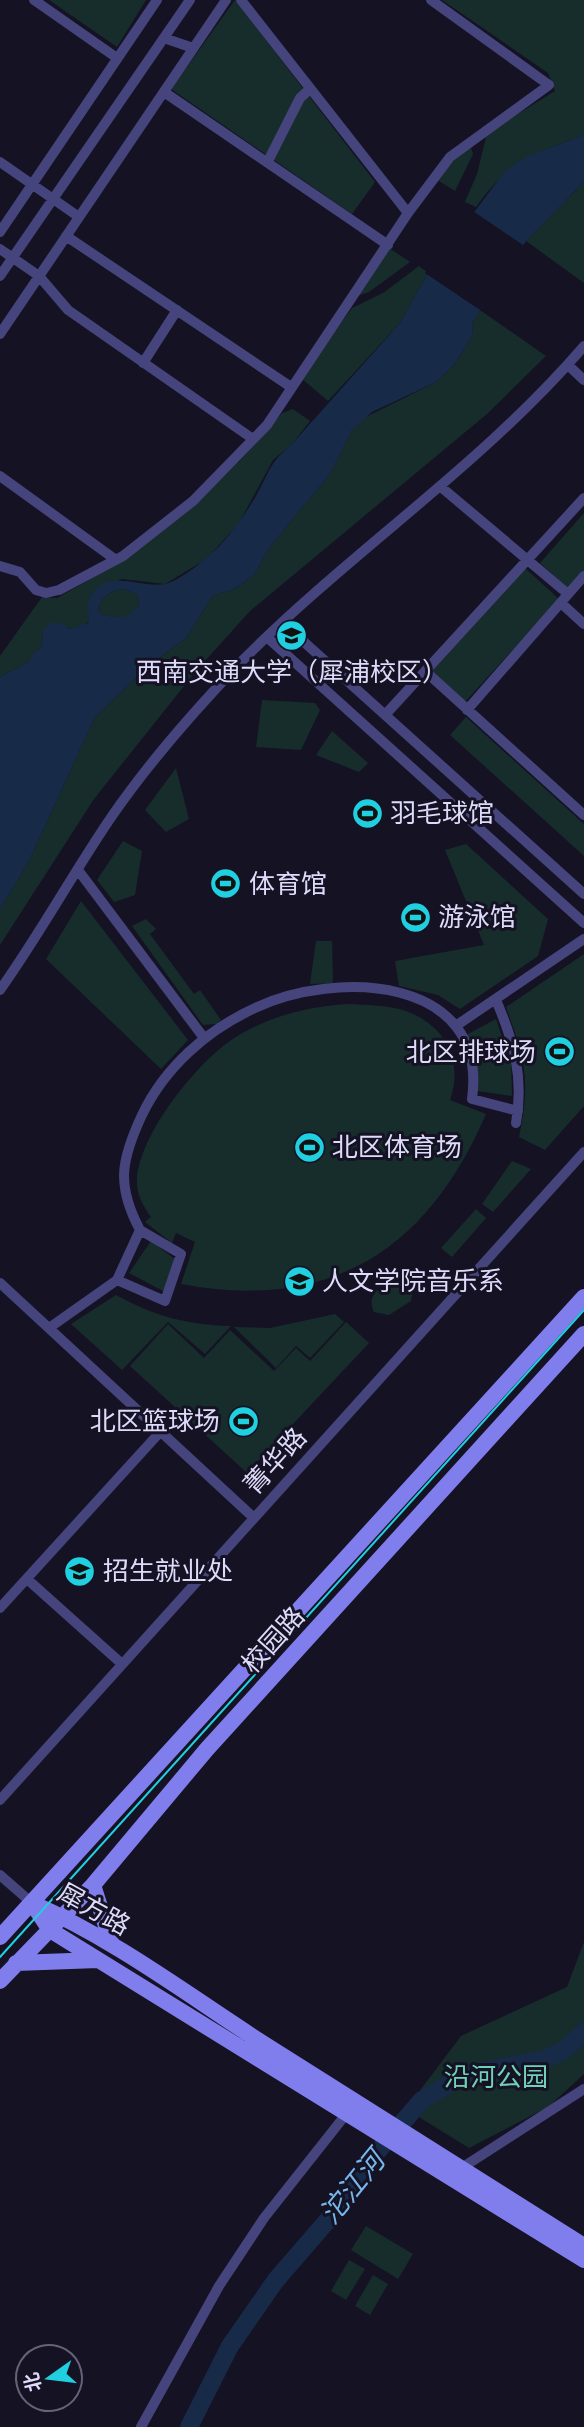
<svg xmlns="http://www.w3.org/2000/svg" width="584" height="2427" font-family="Signika,'Noto Sans SC',sans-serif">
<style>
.green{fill:#162d2c}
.water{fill:#172b48;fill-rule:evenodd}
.pier{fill:#151224}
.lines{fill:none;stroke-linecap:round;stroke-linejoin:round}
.river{stroke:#172b48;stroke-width:18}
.street{stroke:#45447d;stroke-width:10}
.secondary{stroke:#807eed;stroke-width:16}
.tram{stroke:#20cfe0;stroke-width:2}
.labels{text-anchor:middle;stroke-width:6;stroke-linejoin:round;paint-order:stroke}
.poi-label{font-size:26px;fill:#dedbfa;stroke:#151224;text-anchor:start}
.street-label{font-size:26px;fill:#dedbfa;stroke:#151224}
.park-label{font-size:26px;fill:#70d1b8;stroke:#151224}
.water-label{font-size:28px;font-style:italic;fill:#77b7ec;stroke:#151224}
</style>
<rect width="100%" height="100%" fill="#151224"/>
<path class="green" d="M49,0H146L117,47Z
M235,0L375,182L352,214L171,89Z
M442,0H584V135C532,155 510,160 476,207L465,202L477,174L487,133L555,91L548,73Z
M471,148L473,154L455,191L437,180L460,152Z
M584,182V283L526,241Z
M389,248L410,262L369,292L357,296Z
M419,266L428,273L400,323L328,401L301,378L352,308L383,293Z
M480,310L546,356L487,414L250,611L196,671L94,799L0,945V909L28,863L95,717L151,664L186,638L213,595L233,590L254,575L269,548L330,474L352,430L364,418L436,382L454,365L473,335L472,323Z
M293,409L310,421L292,444L273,460L238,525L205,560L165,584L122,579L92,593C87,604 91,612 88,622L79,628L43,630L41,649L33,653L29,662L0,677V656L42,597L57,598C148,549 217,492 282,413Z
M584,513V573L569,589L540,563Z
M525,568L559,599L465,702L431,671Z
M123,589L138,595L139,605C128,622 118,618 100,614L98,608C103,596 111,590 123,589Z
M262,700L315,703L320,710L301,750L256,747Z
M466,717L584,824V856L450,735Z
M332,731L368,763L359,772L316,755Z
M176,768L189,819L166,832L145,810Z
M123,841L142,851L135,895L114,902L97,880Z
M466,844L548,919L538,956L460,1009L438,995L399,986L395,961L484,945L445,850Z
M81,901L188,1040L161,1069L46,959Z
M146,919L156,929L150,934L194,994L200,990L221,1020L217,1024L203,1025L132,926Z
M316,941H332L333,983L310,984Z
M584,954V1106L545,1150L519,1137C531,1080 525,1060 506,1007Z
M350,1004C366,1005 384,1005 399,1009C441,1020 465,1057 450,1100L486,1114C427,1251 330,1312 181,1284L195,1242L176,1233L172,1243L145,1222L151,1217C144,1207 137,1196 137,1183C136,1138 197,1062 233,1039C268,1016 309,1006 350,1004Z
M496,1019L511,1063L512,1096L477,1091V1069L466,1035Z
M512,1161L531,1169L493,1212L482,1204Z
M476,1209L486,1218L452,1257L441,1248Z
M151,1241L176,1260L165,1292L129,1273Z
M398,1280L414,1285L411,1301L389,1315L374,1312C365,1294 383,1284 398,1280Z
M116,1295C154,1316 187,1325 231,1326L205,1354L168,1322L122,1370L71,1324Z
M335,1314L344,1322L310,1358L296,1346L276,1368L234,1327L270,1328Z
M346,1322L369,1343L247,1473L130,1366L168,1324L204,1358L230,1330L274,1371L296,1348L310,1361Z
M584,1942V2074L548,2107L469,2148L406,2109L461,2036L567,1987Z
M366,2226L413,2254L398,2279L351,2250Z
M349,2260L365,2269L346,2300L331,2291Z
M373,2275L388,2284L370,2315L355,2306Z"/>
<path class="water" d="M584,135V182L526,241L472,323L473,335L454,365L436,382L372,412L352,430L330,474L269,548L254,575L233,590L213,595L186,638L151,664L95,717L28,863L0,909V677L29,662L33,653L41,649L43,630L50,623H61L69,629L88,623C90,614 86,605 90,597C106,567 141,589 165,584C178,581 196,567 206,558C227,541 242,519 256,496C270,471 269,463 292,444L400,323L428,273L506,170L526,157ZM123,589L138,595L139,605C127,621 118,618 100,614L98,608C103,596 111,590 123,589Z"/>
<path class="pier" d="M470,209L526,247L483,312L425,273Z"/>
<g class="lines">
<path class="river" d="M189,2427L230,2346L276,2280L327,2221L370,2160L422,2100L464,2075L545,2059L563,2051L584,2032"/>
<path class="street" d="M34,0L117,58
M241,0L408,213
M164,38L193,48
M164,92L388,245
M268,161L300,98L310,89
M0,162L79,217
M0,232L157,0
M66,236L291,387
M0,249L39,276L68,310L253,439
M0,276L190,0
M0,334L226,0
M143,363L177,310
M568,365L584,380
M0,476L116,560
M441,487L568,594
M0,566L20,572L36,590L46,593L59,590L123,556L193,501L267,425L408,213L450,157L549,85L431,0
M561,603L584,624
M284,624L584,894
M269,639L584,923
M425,671L584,815
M467,710L584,576
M385,715L584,498
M78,870L204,1038
M0,990C40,934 73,873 112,816C150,761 195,710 241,662C351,551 482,465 584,346
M496,1000C514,1042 524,1077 516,1123
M457,1025L584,939
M117,1280L165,1301L181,1254L140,1230
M0,1283L254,1518
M49,1328L117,1280L140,1230C116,1185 121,1160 142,1115C165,1067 207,1030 255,1008C335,970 489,975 472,1099L518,1111
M27,1579L122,1664
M0,1608L161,1431
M0,1800L584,1152
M0,1875L32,1903
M460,2169L584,2089
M141,2427L219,2286L264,2218L347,2113"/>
<path class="secondary" d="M93,1885L112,1945
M32,1903L50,1930L584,2260
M32,1903C114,1939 188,1995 264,2044C370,2112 477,2179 584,2246
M0,1937L584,1297
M16,1963L98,1960
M0,1981L93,1885L207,1749L584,1334"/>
<path class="tram" d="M0,1957L584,1310"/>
</g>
<defs>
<symbol id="university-disc" viewBox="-11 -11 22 22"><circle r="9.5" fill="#20cfe0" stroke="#151224"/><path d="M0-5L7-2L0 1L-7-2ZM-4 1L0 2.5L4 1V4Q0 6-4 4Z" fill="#111"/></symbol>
<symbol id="stadium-disc" viewBox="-11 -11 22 22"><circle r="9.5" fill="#20cfe0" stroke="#151224"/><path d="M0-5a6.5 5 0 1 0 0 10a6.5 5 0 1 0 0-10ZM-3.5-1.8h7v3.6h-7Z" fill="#111"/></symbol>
</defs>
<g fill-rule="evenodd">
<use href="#university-disc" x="274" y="618" width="35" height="35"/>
<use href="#stadium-disc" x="350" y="796" width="35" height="35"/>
<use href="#stadium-disc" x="208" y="866" width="35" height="35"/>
<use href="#stadium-disc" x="398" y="900" width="35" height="35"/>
<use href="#stadium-disc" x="542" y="1034" width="35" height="35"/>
<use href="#stadium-disc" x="292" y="1130" width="35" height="35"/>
<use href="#university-disc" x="282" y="1264" width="35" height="35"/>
<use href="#stadium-disc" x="226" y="1404" width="35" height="35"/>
<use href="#university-disc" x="62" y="1554" width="35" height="35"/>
</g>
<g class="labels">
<g class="poi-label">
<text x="292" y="681" text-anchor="middle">西南交通大学（犀浦校区）</text>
<text x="390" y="822">羽毛球馆</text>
<text x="249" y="893">体育馆</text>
<text x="438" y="926">游泳馆</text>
<text x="536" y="1061" text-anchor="end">北区排球场</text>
<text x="332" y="1156">北区体育场</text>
<text x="322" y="1290">人文学院音乐系</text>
<text x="220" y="1430" text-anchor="end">北区篮球场</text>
<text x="103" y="1580">招生就业处</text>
</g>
<g class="street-label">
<text transform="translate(275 1461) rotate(-48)" y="9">菁华路</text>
<text transform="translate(273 1640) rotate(-48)" y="9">校园路</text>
<text transform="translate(94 1909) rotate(29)" y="9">犀方路</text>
</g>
<g class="park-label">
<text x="496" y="2086">沿河公园</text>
</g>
<g class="water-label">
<text transform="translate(352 2187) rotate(-51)" y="10">沱江河</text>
</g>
</g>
<g transform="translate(49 2378) rotate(256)"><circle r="33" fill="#151224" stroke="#65627a" stroke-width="2"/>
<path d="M0-5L12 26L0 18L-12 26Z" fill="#20cfe0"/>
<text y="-10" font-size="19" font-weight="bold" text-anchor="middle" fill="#dedbfa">北</text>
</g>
</svg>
